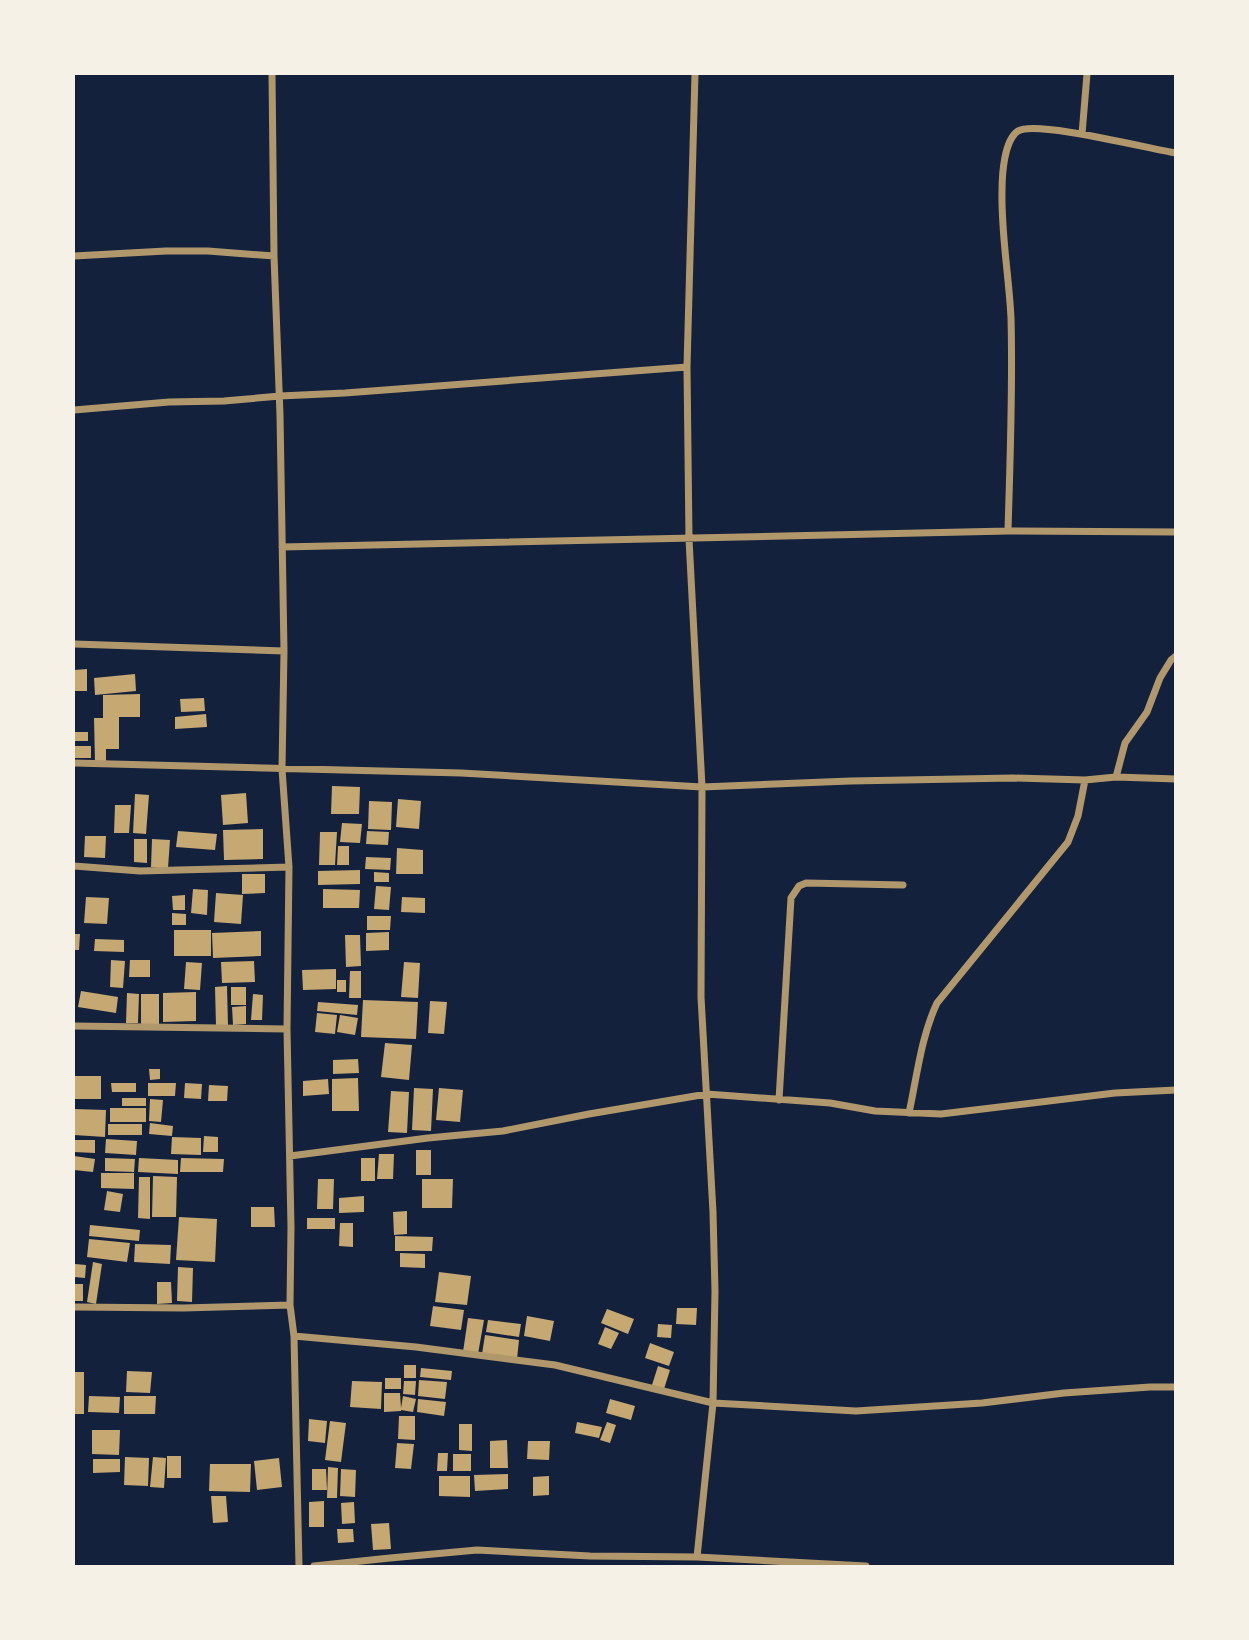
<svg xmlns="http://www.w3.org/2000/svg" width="1249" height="1640" font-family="Inter,sans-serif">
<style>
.building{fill:#c6a872}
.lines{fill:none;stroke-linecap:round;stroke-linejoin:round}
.minor{stroke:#b1986c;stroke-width:7}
</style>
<rect width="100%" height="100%" fill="#14213d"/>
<path class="building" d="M87,669V691H74V670Z
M135,674L136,691L95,695L94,678Z
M140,694V717H119V749H106V763H95L94,718H103V695Z
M204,698L205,711L181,712L180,699Z
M206,714L207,727L175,729V717Z
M74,732H88V741H74Z
M74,746H91V758H74Z
M332,786L360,787L359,814H331Z
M246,793L248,823L223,825L221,795Z
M135,794L149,795L146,834L133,833Z
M398,799L421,801L419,829L396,827Z
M369,801L392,802L391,830L368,829Z
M115,805H131L129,833H114Z
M342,823L362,824L360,843L340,842Z
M263,829V859L224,860L223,830Z
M178,831L217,834L215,850L176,847Z
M367,831L389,832L388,845L366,844Z
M320,832H337L335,865H319Z
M85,836H106L105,858L84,857Z
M134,839H147V863L134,862Z
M152,839L170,840L168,868L151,867Z
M338,846H349V865H337Z
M397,848L423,850V874H396Z
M366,857L391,858L390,870L365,869Z
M360,870V884L318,885V871Z
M374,872L389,873V882H374Z
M242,874H265V893L242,894Z
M376,886L391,887L389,910L374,909Z
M193,889L208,890L207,915L191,913Z
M323,889L360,890L359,908H323Z
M216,893L243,895L241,924L214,922Z
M185,895V910H173L172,896Z
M86,897L109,898L107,924L84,923Z
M402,897L425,898V913L401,912Z
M172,913L186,914V925H172Z
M367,916H391L390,930H367Z
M174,930H211V956H174Z
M261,931V956L213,958L212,933Z
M389,932V950L366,951V933Z
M74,934H80L79,950H74Z
M345,935H360L361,966L346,967Z
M95,939L124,940V952L94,951Z
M111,960L125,961L123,988L110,987Z
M130,960H150V977H129Z
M254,961L255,982L222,983L221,962Z
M186,962L202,963L200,990L184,989Z
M404,962L420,963L418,998L401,997Z
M336,969V989L303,990L302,970Z
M350,971H361V998H349Z
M337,980H346V992H337Z
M227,986L228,1026H216L215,987Z
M231,987H246V1005H231Z
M81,991L118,997L116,1013L78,1007Z
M196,992V1021L163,1022V993Z
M127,993L139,994L138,1023H126Z
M141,994H159V1024H141Z
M253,994L263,995L262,1020H251Z
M363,1000L418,1002L416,1039L361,1037Z
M430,1001L447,1002L444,1034L428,1033Z
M318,1002L358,1005L357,1015L317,1011Z
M246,1006V1024L233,1025L232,1007Z
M317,1013L337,1015L335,1034L315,1032Z
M340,1015L358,1018L355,1035L337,1032Z
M385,1043L412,1045L409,1080L381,1077Z
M358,1059L359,1073L333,1074V1060Z
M149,1069H160V1079L150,1080Z
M74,1076H101V1099H74Z
M358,1078L359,1111H332V1079Z
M328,1079L329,1094L303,1096V1081Z
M111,1083H136V1092H112Z
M148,1083H176L175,1096H148Z
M185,1083L202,1084L201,1099L184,1098Z
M209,1085L228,1086L227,1101H208Z
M414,1088L433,1089L431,1131L412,1130Z
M439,1088L463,1090L460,1122L436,1120Z
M391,1091L409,1092L407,1133L388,1132Z
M122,1098H146V1106H122Z
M150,1099L163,1100L161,1122L149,1121Z
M110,1108H146V1122H110Z
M74,1109L106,1110L105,1137L74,1135Z
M150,1123L173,1126L172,1136L149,1134Z
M108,1124H142V1135H108Z
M204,1136L218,1137V1152H203Z
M172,1137L201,1138V1155L171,1154Z
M106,1139L137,1141L136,1155L105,1153Z
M74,1140H95V1153L74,1152Z
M416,1150H431V1175H416Z
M379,1154H394L393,1179H377Z
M74,1156L95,1159L93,1172L74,1170Z
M105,1158L135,1159L134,1172L105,1171Z
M139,1158L178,1160V1174L138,1172Z
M181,1158L224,1159L223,1172H180Z
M361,1158H375V1181H361Z
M101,1173H134V1189L101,1188Z
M153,1176L177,1177L176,1217H152Z
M139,1177H150V1219L138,1218Z
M318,1179H334L333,1209H317Z
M422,1179H453L452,1208H422Z
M107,1191L123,1194L120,1212L104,1210Z
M364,1196V1212L339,1213V1198Z
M251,1207H274L275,1227H251Z
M407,1211V1234L394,1235L393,1212Z
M179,1217L217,1219L215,1262L176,1260Z
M307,1218H335V1229H307Z
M340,1223H353V1247L339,1246Z
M90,1225L140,1230L139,1241L89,1236Z
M395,1236L433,1237L432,1251H395Z
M89,1239L130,1243L127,1262L87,1257Z
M135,1244L171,1245L170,1264L134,1262Z
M400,1253L425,1254V1268L400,1267Z
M93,1262L102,1264L96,1304L87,1302Z
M75,1264L86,1265L85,1278L74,1277Z
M178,1267L193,1268L192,1302L177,1301Z
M439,1272L471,1276L467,1305L435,1302Z
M157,1282H171L172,1303L157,1304Z
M74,1284H83V1301H74Z
M433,1306L464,1310L461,1330L430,1326Z
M677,1308H697L696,1325L676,1324Z
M607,1309L634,1319L628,1334L601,1323Z
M527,1316L554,1321L550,1341L524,1336Z
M468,1318L484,1320L478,1354L463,1352Z
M488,1320L521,1324L519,1337L486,1332Z
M658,1324L672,1325L671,1338L657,1337Z
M605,1327L619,1333L611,1349L598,1344Z
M485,1335L519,1340L517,1359L482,1354Z
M650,1343L674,1352L669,1366L645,1358Z
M404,1365H416V1378H404Z
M658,1366L670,1370L664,1389L652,1385Z
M421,1368L452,1371L451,1380L420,1377Z
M127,1371L152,1372L150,1393L126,1392Z
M74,1372H84V1414H74Z
M385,1378H401V1389H385Z
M419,1380L447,1382L445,1399L418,1396Z
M352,1381L382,1382L381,1409L350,1407Z
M404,1381H416L415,1395L403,1394Z
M384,1393H400L401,1408L403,1396L416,1399L413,1412L401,1410V1411L384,1412Z
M89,1396L120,1397L119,1413L88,1412Z
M124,1396H156L155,1414H124Z
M418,1399L446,1402L444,1416L417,1412Z
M610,1399L635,1406L631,1420L606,1413Z
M399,1416H415V1440L398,1439Z
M309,1419L327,1421L325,1443L308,1441Z
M330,1421L346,1423L341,1462L325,1460Z
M577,1422L602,1427L599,1438L575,1433Z
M607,1422L616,1425L610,1443L600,1440Z
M459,1424H472V1451L459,1450Z
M92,1430H120L119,1455L92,1454Z
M507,1440L508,1468H490V1441Z
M528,1441H550L549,1460L527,1459Z
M397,1443L414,1444L411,1469L395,1468Z
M438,1453H448L447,1471H437Z
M453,1454H471V1471H453Z
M167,1456H181V1478H167Z
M125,1457L149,1458L148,1486L124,1485Z
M153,1457L166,1458L164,1488L150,1487Z
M279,1458L282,1487L257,1490L254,1461Z
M93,1459H120V1472L93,1473Z
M210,1464H251L250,1492L209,1491Z
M328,1467L338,1468L337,1498H327Z
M312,1469H326L327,1490H312Z
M341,1469L356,1470L355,1497L340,1496Z
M508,1474V1489L475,1491L474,1475Z
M439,1476H470V1497L439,1496Z
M549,1476V1495L533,1496V1477Z
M211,1496H226L228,1522L213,1523Z
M324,1501V1527H309V1502Z
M354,1502L355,1523L342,1524L341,1503Z
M389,1523L391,1549L373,1550L371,1524Z
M337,1529H353L354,1542L338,1543Z"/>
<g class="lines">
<path class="minor" d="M272,74L274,256L280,415L284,651L282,769L289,867L287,1029L291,1227L290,1305L294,1336L299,1566
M695,74L687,367L689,539L702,787L701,997L713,1212L715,1291L713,1403L697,1557
M1082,134L1087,74
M74,256L166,251H208L274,256
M74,410L169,402L224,401L280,396L345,393L687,367
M1008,531C1010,460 1013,390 1011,318C1009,276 1001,234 1002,191C1002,175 1004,140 1018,131C1036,120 1150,149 1176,153
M282,547L1008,531L1176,532
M74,644L284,651
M74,763L461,773L702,787L850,781L1013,778L1085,780L1116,777L1176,779
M1116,777L1125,743L1147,712L1160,678L1171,660L1176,656
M74,866L140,871L289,867
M74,1026L287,1029
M779,1100L791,898L799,886L806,883L903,885
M909,1113C917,1076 921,1037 937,1003L1068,842L1078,816L1085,780
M290,1156L428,1138L503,1131L589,1114L707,1094L830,1103L875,1111L941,1114L1115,1093L1176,1090
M74,1307L183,1308L290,1305
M294,1336L416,1347L555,1365L713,1403L856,1411L982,1403L1064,1393L1150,1387H1176
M314,1566L390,1558L477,1550L590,1556L697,1557L866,1566"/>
</g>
<rect width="1249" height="1640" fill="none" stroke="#f6f1e7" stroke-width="150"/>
</svg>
